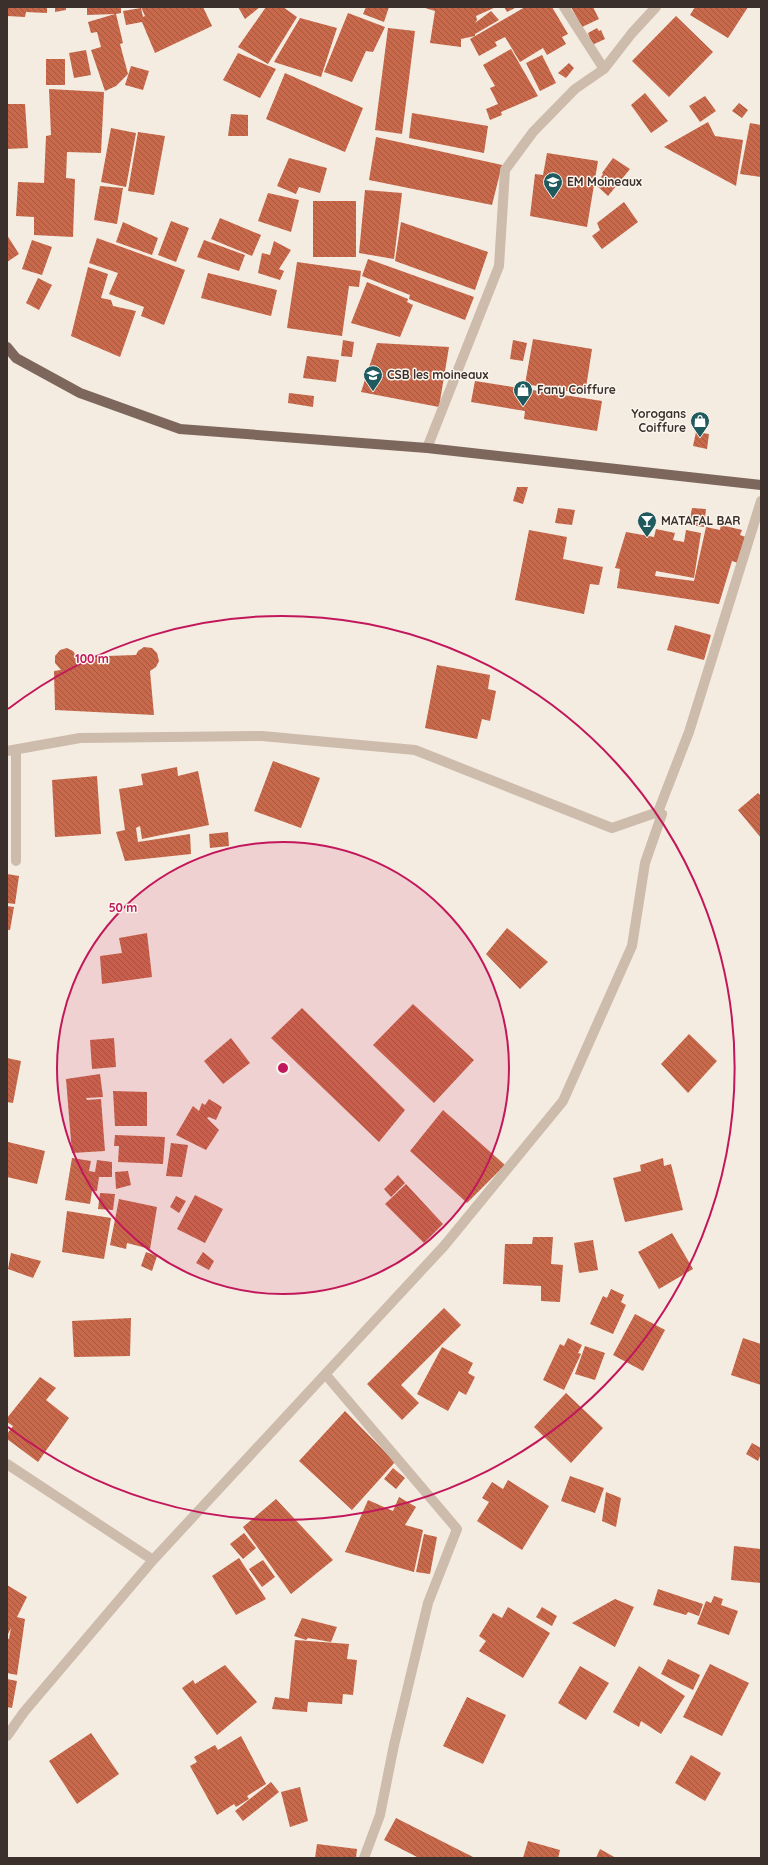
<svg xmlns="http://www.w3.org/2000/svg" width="768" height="1865" font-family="Quicksand,sans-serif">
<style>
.building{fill:url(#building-back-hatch)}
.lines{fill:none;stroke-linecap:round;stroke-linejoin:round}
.minor{stroke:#cdbbac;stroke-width:10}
.major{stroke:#7d675c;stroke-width:10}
.ring{fill:none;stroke:#c2185b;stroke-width:2}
.labels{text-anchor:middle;stroke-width:3;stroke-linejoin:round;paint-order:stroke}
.poi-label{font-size:12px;font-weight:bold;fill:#3b302b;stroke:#fbf5ee;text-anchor:start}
.centre{fill:#c2185b;stroke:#fbf5ee;stroke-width:2}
.ring-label{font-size:12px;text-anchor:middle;font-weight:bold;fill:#c2185b;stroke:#fbf5ee;stroke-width:3;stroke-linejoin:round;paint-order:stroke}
</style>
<defs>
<pattern id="building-back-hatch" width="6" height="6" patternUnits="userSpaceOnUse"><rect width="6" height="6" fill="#c8694b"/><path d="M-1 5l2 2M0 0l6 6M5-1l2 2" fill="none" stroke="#a4573f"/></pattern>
</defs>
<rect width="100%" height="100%" fill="#f4ebe1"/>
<path class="building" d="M7,7H47V13L26,12L25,17L7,16Z
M55,7H66V10L55,12Z
M87,7H121V13L116,14L123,43L120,44L128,74L116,86L105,91L91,50L101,47L97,32L91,33L88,22L115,14L87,15Z
M141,7H203L212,26L155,53L142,22L126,25L123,11L141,8L143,17L145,16Z
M238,7H260L245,19Z
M266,7H283L297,17L268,64L238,47Z
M366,7H389L384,22L363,14Z
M422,7H496L476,16L477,20L475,23L491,11L499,20L475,34V36L461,39V47L430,43L435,11Z
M504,7H517L507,12Z
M525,7H552L568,34L562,37L566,44L547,55L543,48L520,62L505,37L495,42L497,46L479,56L470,39Z
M571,7H593L599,19L582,27Z
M695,7H748L728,38L690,15Z
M348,13L385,27L373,52L366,51L352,82L324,72Z
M676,16L713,52L669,97L632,61Z
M300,18L337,28L321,77L274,62Z
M388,28L415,31L402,134L375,130Z
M597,28L599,31L601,30L605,39L592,45L588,33Z
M511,49L538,96L501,112L502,115L490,120L486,109L498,104L490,88L495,86L483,65Z
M86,50L91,75L74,78L69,53Z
M238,53L276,69L260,98L223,80Z
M542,55L556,83L540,91L526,63Z
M46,59H65V85H46Z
M569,63L574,68L566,78L558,73Z
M131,66L149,71L143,90L125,85Z
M285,73L363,108L345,152L266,119Z
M49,89L104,92L101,153L67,152L66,178L75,179L73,237L34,235V217L16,216L18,182L44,183L46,136L51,135Z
M645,93L668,121L651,133L631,105Z
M705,96L716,111L700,122L689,106Z
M739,103L748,110L742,118L732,111Z
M7,104H25L28,148L7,149Z
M412,113L488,126L484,153L409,138Z
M231,114L248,115V136H228Z
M708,122L715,136L743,140L736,186L664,147Z
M750,123L761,125V177L740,174Z
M111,128L136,133L126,187L101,182Z
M138,132L165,136L154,195L128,191Z
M376,137L502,165L492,205L369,180Z
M547,153L598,161L587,227L530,216L535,174L543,175Z
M289,158L327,168L320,193L299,187L296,194L277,186Z
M613,158L630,169L608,196L596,185L603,174L602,173Z
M100,186L123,188L117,224L94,220Z
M365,190L402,193L394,259L359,253Z
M268,193L299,200L291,232L258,221Z
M313,201H356V257H313Z
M624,202L638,222L602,249L592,236L600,230L597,223Z
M220,218L261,235L252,256L211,239Z
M171,221L189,228L176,262L158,255Z
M123,222L158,238L152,255L116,242Z
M401,222L488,252L475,290L395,261Z
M7,235L19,254L7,262Z
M97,238L185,270L164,325L141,316L144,307L109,294L118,273L89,263Z
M32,240L52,247L42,275L22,269Z
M204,240L245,255L239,271L197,257Z
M274,241L291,250L279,269L284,271L280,280L258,273L262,253L270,255Z
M368,259L474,297L465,320L409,299L410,295L362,276Z
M297,262L361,271L359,287L349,286L342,336L287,328Z
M88,267L108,274L101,298L111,300L113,306L136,311L120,357L71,336Z
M208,273L277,290L271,316L201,298Z
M38,278L52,285L39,310L26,303Z
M367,282L408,299L407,302L413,305L400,337L351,323Z
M533,339L592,349L585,394L525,384Z
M343,340L354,342L352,357L341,356Z
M513,340L527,343L523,361L510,359Z
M377,343L449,347L439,407L361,392Z
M307,356L339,360L336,382L303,378Z
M475,381L602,401L597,431L524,419L525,411L471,402Z
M289,393L314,396L313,407L288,403Z
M696,432L709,434L707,449L693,446Z
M517,487H528L523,504L513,501Z
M558,508L575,510L572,525L555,523Z
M692,508L706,509L704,527L689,525Z
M721,525L742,530L740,535L746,537L738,563L732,561L719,604L617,588L620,569L615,568L626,532L654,537L656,529L675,533L673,540L684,542L686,530L701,533L694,578L656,571L655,576L694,581L706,527L720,530Z
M529,530L567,537L563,559L603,567L599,585L590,584L584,614L515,600Z
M675,625L711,635L704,660L667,650Z
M144,647L152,648L157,653L159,661L156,667L150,671L154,715L55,710L54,671L61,670L55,663V656L60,650L67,648L73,651L77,657L136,655L138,651Z
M437,665L490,675L488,689L496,691L490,721L482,719L477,739L425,728Z
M273,761L320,778L301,828L254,811Z
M177,767L178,776L198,771L209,825L142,839L140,826L136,828L138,842L190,834L191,854L125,861L116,832L125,830L119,789L143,785L141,774Z
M97,776L101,834L55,837L52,780Z
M758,793L761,796V838L738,810Z
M228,832L229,846L210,848L209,834Z
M7,874L19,876L15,904L7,903Z
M7,906L14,907L10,930H7Z
M507,928L548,962L520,989L486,954Z
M147,933L152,977L102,984L100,956L122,953L119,938Z
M413,1004L474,1060L434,1103L373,1045Z
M302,1008L405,1110L379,1142L271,1038Z
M689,1034L717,1061L688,1093L661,1064Z
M114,1038L116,1067L92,1069L90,1040Z
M231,1038L250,1063L223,1084L204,1061Z
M7,1058L21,1061L13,1103L7,1102Z
M100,1074L103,1097L86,1098L87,1100L101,1099L105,1151L72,1153L66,1079Z
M113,1091L147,1092V1126H115Z
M209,1099L222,1107L216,1120L209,1117L207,1118L219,1130L206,1150L176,1135L193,1106L199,1111L202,1103L205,1105Z
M443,1110L505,1165L467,1203L410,1151Z
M115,1135L165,1137L163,1164L118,1162L119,1146H114Z
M8,1142L45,1151L37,1184L7,1177Z
M171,1143L188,1145L182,1177L166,1176Z
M72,1158L91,1161L89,1171L95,1172L97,1160L112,1162V1177H99L97,1191H92L90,1204L65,1200Z
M663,1158L664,1166L671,1164L683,1210L625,1222L613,1178L641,1171L640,1165Z
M128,1171L131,1185L116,1189L115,1172Z
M398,1175L405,1183L391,1197L384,1189Z
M406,1184L443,1224L424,1243L385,1204Z
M100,1193L115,1194L113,1210L98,1209Z
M195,1195L223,1209L205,1243L177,1229Z
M176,1196L186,1201L179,1213L170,1207Z
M119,1199L157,1207L150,1249L127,1243L126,1249L110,1245Z
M67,1211L111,1218L104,1259L62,1252Z
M672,1233L693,1269L659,1289L638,1252Z
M533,1237H553L551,1264L563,1265L560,1302L541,1301V1286L503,1284L505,1244H532Z
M593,1240L598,1270L579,1273L574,1243Z
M146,1252L157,1256L152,1271L141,1266Z
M203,1252L214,1261L209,1270L196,1263Z
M11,1253L41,1261L33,1278L8,1269Z
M611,1289L624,1295L621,1302L626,1305L613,1334L590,1324L603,1296L607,1298Z
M444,1308L461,1325L401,1385L419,1403L402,1420L367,1384Z
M635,1314L665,1330L643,1371L613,1355Z
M131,1318L130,1356L74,1357L72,1321Z
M568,1338L582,1345L578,1353L581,1354L564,1390L543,1380L560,1344L564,1346Z
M743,1338L761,1344V1385L731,1375Z
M585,1346L605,1353L595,1380L575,1374Z
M442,1347L473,1363L468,1373L475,1377L466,1395L459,1391L448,1411L417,1394Z
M40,1377L56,1388L46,1400L69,1418L38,1462L7,1439V1434L13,1426L7,1422V1418Z
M566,1393L603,1428L571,1463L534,1427Z
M345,1411L395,1462L352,1510L299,1461Z
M752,1443L761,1448V1454L758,1461L746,1454Z
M393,1468L405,1478L396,1489L384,1479Z
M570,1476L604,1488L595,1513L561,1501Z
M508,1480L549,1506L522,1550L477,1521L489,1502L482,1498L492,1482L503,1489Z
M606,1492L621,1498L616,1527L602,1521Z
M399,1497L416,1507L405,1525L423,1530L414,1572L345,1552L368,1500L393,1511Z
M276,1499L333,1560L291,1594L243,1527Z
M244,1533L256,1548L243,1559L230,1544Z
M424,1534L437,1537L430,1574L416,1572Z
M734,1546L761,1549V1583L731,1580Z
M239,1558L266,1599L236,1615L212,1576Z
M263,1560L275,1577L262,1587L249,1569Z
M7,1585L27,1597L17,1617L25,1619L17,1675L7,1673V1638L9,1639L11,1628L7,1636Z
M658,1589L703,1604L699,1616L688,1612L686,1615L653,1605Z
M714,1596L723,1599L721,1605L738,1611L729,1635L697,1624L706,1601L711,1603Z
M615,1599L634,1607L615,1647L572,1623Z
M508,1607L550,1633L523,1678L479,1651L486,1641L479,1636L493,1613L502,1618Z
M542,1607L557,1616L552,1626L536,1617Z
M302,1618L337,1627L331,1642L308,1638L306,1640L294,1636Z
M295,1640L349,1644L347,1659L357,1660L353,1695L343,1694L342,1704L308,1702L307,1712L272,1709L275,1697L289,1699Z
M668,1659L700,1675L693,1690L661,1674Z
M710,1664L749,1683L722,1736L683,1717Z
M225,1665L257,1702L217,1735L182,1688L193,1680L195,1684Z
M580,1666L609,1683L586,1720L558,1703Z
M639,1666L685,1696L661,1734L641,1721L639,1727L613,1712Z
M7,1679L17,1681L12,1708L7,1707Z
M467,1697L506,1715L483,1764L443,1746Z
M91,1733L119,1774L77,1804L49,1761Z
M241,1736L266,1784L247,1796L249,1799L236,1807L234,1804L217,1815L190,1766L197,1762L194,1757L215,1745L218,1750Z
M691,1755L721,1773L705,1801L675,1783Z
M271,1782L279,1792L243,1821L235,1811Z
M300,1787L308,1821L290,1827L281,1792Z
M396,1818L475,1858H419L384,1840Z
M528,1841L560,1850L558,1858H523Z
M317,1844L357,1849L356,1858H315Z
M600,1849L616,1858H596Z"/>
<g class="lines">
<path class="minor" d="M564,7L604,69
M427,448L499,266L505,170L533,132L575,89L604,69L632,33L656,7
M16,750V861
M7,751L80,738L262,736L415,750L612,828L658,812
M326,1375L457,1529L428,1603L394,1745L380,1815L364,1858
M7,1464L153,1560
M7,1736L24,1712L153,1560L444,1246L563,1101L632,946L645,863L662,814L658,812L689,732L761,501"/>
<path class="major" d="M7,347L16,358L80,393L180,429L427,448L761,485"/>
</g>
<circle cx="283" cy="1068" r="226" fill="#c2185b" fill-opacity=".12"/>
<g class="ring">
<circle cx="283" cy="1068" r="226"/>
<path d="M8 709A452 452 0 1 1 8 1427"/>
</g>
<defs>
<symbol id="school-pin" viewBox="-11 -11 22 30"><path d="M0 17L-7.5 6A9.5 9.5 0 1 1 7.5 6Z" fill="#1f5a5e" stroke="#fbf5ee"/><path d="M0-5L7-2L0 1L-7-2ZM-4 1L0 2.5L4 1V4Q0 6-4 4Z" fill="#fff"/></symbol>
<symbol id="shop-pin" viewBox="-11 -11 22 30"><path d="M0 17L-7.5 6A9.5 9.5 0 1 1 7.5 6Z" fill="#1f5a5e" stroke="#fbf5ee"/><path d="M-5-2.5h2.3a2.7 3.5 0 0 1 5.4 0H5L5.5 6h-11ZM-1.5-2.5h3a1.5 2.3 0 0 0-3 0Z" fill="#fff"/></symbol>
<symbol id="bar-pin" viewBox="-11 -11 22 30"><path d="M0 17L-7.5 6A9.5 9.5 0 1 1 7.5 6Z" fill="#1f5a5e" stroke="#fbf5ee"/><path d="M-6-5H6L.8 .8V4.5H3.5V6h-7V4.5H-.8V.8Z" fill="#fff"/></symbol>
</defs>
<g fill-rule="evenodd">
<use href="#school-pin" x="542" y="171" width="22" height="30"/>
<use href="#school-pin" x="362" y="364" width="22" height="30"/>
<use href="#shop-pin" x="512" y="379" width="22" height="30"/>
<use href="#shop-pin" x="689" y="410" width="22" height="30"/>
<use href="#bar-pin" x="636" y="510" width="22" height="30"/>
</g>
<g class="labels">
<g class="poi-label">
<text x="567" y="186">EM Moineaux</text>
<text x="387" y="379">CSB les moineaux</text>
<text x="537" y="394">Fany Coiffure</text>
<text x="686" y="418" text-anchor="end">Yorogans<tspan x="686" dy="14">Coiffure</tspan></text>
<text x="661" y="525">MATAFAL BAR</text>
</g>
</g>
<circle cx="283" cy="1068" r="6" class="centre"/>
<g class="ring-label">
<text x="92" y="663">100 m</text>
<text x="123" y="912">50 m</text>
</g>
<rect width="768" height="1865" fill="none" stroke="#3b302b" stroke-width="16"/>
</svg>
